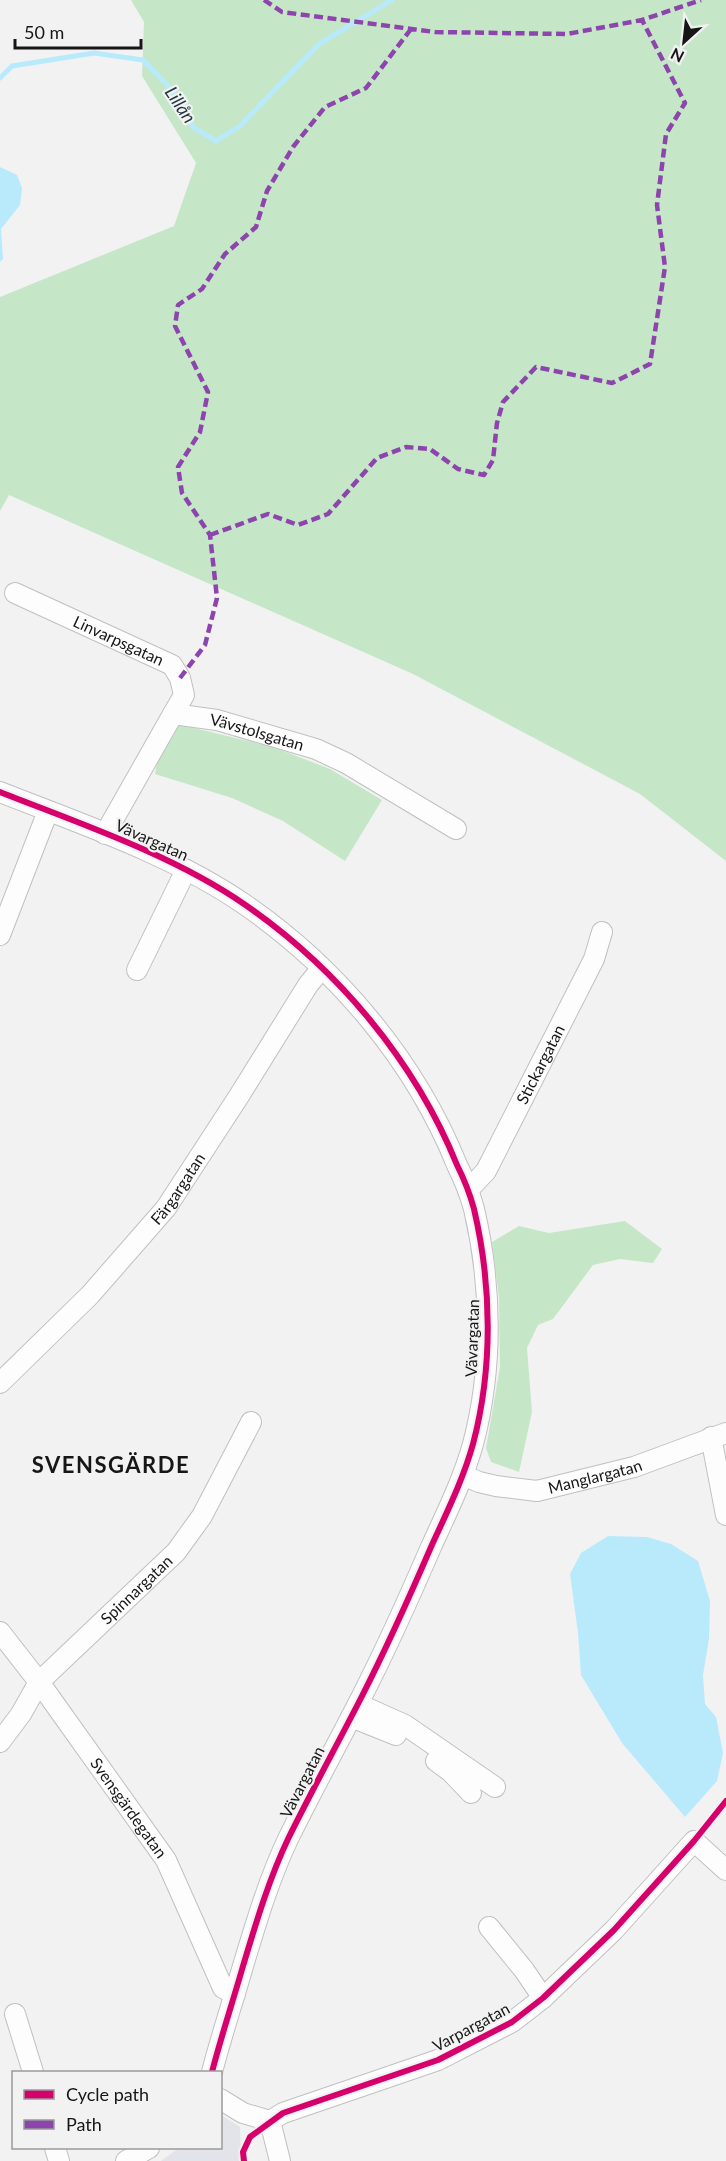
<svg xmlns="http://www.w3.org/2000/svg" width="726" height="2161" font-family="Lato,sans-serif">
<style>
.built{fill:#e3e4e9}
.green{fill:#c5e7c8}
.water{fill:#b9eafb}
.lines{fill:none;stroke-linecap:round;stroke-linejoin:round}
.stream{stroke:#b9eafb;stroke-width:5}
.minor-casing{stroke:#c0c0c0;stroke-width:22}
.minor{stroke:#fdfdfd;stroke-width:20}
.quiet{stroke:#8e44ad;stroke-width:4.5;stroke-dasharray:9 4.5;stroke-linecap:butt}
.cycleway-casing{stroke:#f2f2f3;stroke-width:10}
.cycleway{stroke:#d6006c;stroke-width:6}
.labels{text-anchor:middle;stroke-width:4.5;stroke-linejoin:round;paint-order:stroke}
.street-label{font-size:16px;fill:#161617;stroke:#f2f2f3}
.water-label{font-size:18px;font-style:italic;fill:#20363e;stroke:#f2f2f3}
.district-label{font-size:22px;font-weight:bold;letter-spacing:1.5px;fill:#161617;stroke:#f2f2f3}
</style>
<rect width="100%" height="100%" fill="#f2f2f3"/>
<path class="built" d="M221,2115L240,2127L241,2161H161L179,2148H220Z"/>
<path class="green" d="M131,0H726V861L640,794L413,674L9,495L0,511V297L174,226L196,163L142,76L144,22Z
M178,724L276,748L330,769L382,800L345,861L283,821L232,798L155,774L158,755Z
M625,1221L662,1249L653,1263L620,1259L593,1265L553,1319L538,1325L527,1348L532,1412L519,1472L491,1462L486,1448L500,1367L499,1297L492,1242L519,1226L549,1233Z"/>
<path class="water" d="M0,167L17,175L22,188L20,205L1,229L3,259L0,262Z
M608,1536L647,1537L671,1544L698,1561L710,1601L709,1639L703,1675L705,1704L716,1717L723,1753L717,1781L685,1817L622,1743L581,1675L578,1633L570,1574L581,1553Z"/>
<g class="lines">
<path class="stream" d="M0,78L12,66L94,53L143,60L171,89L193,127L216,141L240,126L319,44L392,0"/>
<defs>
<g id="minor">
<path id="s1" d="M15,593L172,665L180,678L184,695L173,714"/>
<path d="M0,792C81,824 173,855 244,904C337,968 415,1061 457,1165C464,1179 470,1194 474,1209C492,1286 493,1368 473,1444C463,1480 446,1514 431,1547C409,1598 386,1649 361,1698C337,1745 311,1792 288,1839C269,1879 256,1923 243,1966C233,2001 221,2037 212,2072"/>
<path id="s2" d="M105,834L173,714L217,720L316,749L346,763L456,829"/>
<path d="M0,935L48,811"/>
<path d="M137,970L186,870"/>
<path id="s3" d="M468,1190L486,1171L594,959L602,932"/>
<path id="s4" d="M0,1383L90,1295L166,1208L239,1096L308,985L321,969"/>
<path d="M711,1437L726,1515"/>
<path id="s5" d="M463,1475L479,1482L496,1486L537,1491L634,1467L726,1433"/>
<path id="s6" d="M0,1632L39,1682L166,1860L223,1988L235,1994"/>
<path d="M358,1704L405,1725L495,1787"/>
<path d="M351,1717L396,1735"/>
<path id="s7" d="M0,1742L21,1714L39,1682L176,1552L202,1516L251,1422"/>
<path d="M436,1761L451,1772L471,1793"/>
<path d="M489,1927L524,1970L543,1998"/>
<path d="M15,2014L33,2072"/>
<path d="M220,2099L243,2113L270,2121"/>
<path d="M270,2121L283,2113L438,2060L512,2022L543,1998L614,1930L694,1841L726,1870"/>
<path d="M270,2121L280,2161"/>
<path d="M55,2148L59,2161"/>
<path d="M126,2161L149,2148"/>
</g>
</defs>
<use href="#minor" class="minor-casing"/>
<use href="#minor" class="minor"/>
<path class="quiet" d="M264,0L282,12L435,32L567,34L642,20L701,0
M210,535L268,514L298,525L328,514L377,458L406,447L430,449L458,469L484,475L493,460L497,423L503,402L536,367L612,383L650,364L665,267L657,205L666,134L685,103L642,20
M180,678L205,645L217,598L210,535L182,493L178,467L200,432L208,392L175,326L178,305L202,289L225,254L256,227L267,191L293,147L325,107L366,88L411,29"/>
<defs>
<path id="cycleway" d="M0,792C81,824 173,855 244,904C337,968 415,1061 457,1165C464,1179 470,1194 474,1209C492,1286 493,1368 473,1444C463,1480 446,1514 431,1547C409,1598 386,1649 361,1698C337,1745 311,1792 288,1839C269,1879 256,1923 243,1966C233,2001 221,2037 212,2072
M244,2161L243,2152L250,2137L283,2113L438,2060L512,2022L543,1998L614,1930L694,1841L726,1801"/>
</defs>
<use href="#cycleway" class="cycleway-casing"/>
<use href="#cycleway" class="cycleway"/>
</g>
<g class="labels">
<g class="street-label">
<text dy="6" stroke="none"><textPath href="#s1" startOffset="114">Linvarpsgatan</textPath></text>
<text dy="6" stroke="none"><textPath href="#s2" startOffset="224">Vävstolsgatan</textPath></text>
<text transform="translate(152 840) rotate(24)" y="6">Vävargatan</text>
<text dy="6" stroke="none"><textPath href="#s3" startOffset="146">Stickargatan</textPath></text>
<text dy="6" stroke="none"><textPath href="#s4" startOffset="264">Färgargatan</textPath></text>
<text transform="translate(472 1338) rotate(-88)" y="6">Vävargatan</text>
<text dy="6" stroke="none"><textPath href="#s5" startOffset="136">Manglargatan</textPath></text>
<text dy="6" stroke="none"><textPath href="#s7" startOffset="206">Spinnargatan</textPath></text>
<text transform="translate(302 1782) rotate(-63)" y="6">Vävargatan</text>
<text dy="6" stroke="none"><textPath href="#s6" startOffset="218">Svensgärdegatan</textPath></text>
<text transform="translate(471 2027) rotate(-28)" y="6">Varpargatan</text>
</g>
<g class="water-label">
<text transform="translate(180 105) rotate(56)" y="6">Lillån</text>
</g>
<g class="district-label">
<text x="111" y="1473">SVENSGÄRDE</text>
</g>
</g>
<rect x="12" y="2071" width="210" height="78" fill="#f2f2f3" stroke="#9a9a9b" stroke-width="1.5"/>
<rect x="24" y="2090" width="30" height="9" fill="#d6006c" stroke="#9a9a9b" stroke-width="1.5"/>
<text x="66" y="2101" font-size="18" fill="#161617">Cycle path</text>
<rect x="24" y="2120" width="30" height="9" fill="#8e44ad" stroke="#9a9a9b" stroke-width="1.5"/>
<text x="66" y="2131" font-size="18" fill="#161617">Path</text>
<g transform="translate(684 42) rotate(207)" stroke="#f2f2f3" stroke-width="4.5" paint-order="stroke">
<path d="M0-4.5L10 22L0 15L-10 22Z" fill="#161617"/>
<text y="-9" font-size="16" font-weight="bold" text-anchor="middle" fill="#161617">N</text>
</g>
<path d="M15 39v9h126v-9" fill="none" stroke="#161617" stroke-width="3"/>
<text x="24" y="39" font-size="18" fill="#161617" stroke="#f2f2f3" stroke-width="4.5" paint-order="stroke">50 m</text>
</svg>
